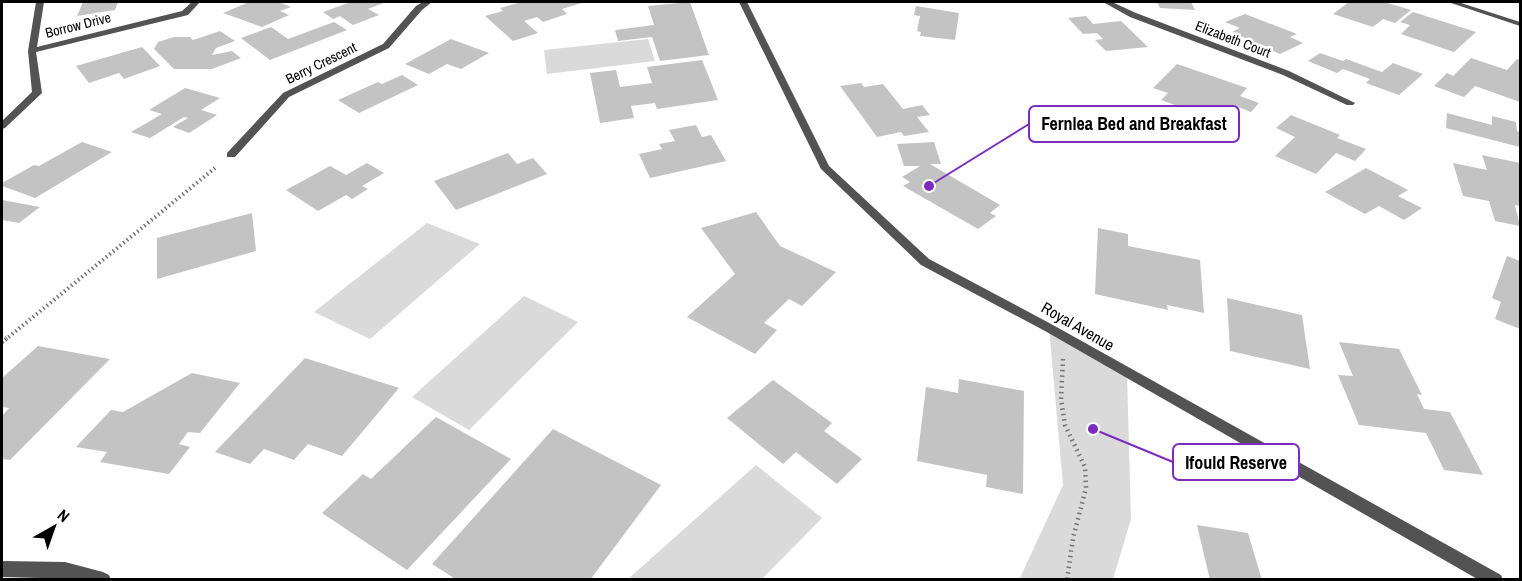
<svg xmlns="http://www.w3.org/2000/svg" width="1522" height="581" font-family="'Archivo Narrow',sans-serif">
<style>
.green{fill:#dadada}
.building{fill:#c3c3c3}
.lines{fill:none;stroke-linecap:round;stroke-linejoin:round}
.path-far1{stroke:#757575;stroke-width:4;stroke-dasharray:1.5 3;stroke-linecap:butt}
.path{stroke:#757575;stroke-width:4.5;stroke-dasharray:1.5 4;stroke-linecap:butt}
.minor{fill:#535353;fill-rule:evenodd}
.labels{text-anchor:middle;stroke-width:5;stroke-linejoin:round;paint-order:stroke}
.far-street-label{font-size:14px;fill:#000;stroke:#fff}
.street-label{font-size:16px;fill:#000;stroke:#fff}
.leader{fill:none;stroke:#7b2cbf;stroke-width:2}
.callout-dot{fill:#7b2cbf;stroke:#fff;stroke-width:2}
.callout{fill:#fff;stroke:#7b2cbf;stroke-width:2}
.callout-label{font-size:18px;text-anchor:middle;font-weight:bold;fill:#000}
</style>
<rect width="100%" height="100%" fill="#fff"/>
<path class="green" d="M648,39L655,61L547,74L544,50Z
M427,223L480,244L370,339L314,312Z
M524,296L578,322L469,430L412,397Z
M1049,328L1127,373L1131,519L1113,579L1019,580L1063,485Z
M756,465L822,518L762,579H628Z"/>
<path class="building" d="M83,2H118L115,10L77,16Z
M249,2H279L291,7L280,11L289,15L262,27L223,13Z
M351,2H386L368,9L379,15L353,25L340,16L333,19L323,12Z
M522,2H585L562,9L567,14L543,22L537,17L524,21L538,33L513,41L485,16L503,11L500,8Z
M690,2L709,55L660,61L652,37L618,41L615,30L654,25L648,6Z
M1157,2H1191L1195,10L1160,8Z
M1349,2H1384L1411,10L1395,23L1383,19L1373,27L1333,14Z
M916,6L959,13L955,40L920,36L921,32L917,31L920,16L914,15Z
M1413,12L1476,32L1454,52L1401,34L1410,25L1400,22Z
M1245,14L1297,34L1290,37L1303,43L1280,54L1232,32L1240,28L1225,22Z
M1086,16L1093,24L1121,21L1148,47L1106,51L1095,40L1103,39L1097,33L1083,34L1068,18Z
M334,22L347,30L270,60L241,38L271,27L288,39Z
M220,31L235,41L216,48L212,55L232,51L241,58L212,69H174L154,49L158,42L174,37H190L193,40Z
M451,39L489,53L461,69L447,64L429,74L405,64Z
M142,47L160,66L124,79L119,73L89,83L76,66Z
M1320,53L1343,61L1346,59L1382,72L1393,63L1423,74L1399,95L1366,83L1370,79L1343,69L1337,73L1308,61Z
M1471,58L1507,70L1517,59L1520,60V102L1475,86L1464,97L1434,86L1447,73L1453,76Z
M702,60L718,100L657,109L655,103L631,106L634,118L600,123L590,73L616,70L620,87L652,83L647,67Z
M1177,64L1247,88L1240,96L1259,103L1251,112L1233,105L1219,121L1161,100L1168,93L1153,88Z
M402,75L418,85L359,113L338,100L378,82L382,84Z
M861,83L864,87L883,84L903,109L922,105L930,115L917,117L929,132L904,136L901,132L877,137L840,86Z
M185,88L220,98L201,110L217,115L189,133L173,127L188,118L184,117L150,138L131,132L162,114L149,110Z
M1447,113L1492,125V116L1516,122L1517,131L1520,132V147L1446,128Z
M1291,115L1340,135L1337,138L1366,149L1355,161L1336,153L1316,174L1275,156L1295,137L1276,128Z
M696,125L702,137L711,135L726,161L650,178L639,154L662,149L659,144L675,141L669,130Z
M82,142L112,152L35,198L2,186V183L34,165L39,166Z
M934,142L941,164H930L1000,205L990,213L996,216L978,229L903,186L910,182L902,177L920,166H904L897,144Z
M508,153L517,164L533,158L547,174L456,210L434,181Z
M1482,155L1520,163V206L1515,205L1520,226L1495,221L1489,201L1463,196L1453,163L1487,170Z
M367,163L384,173L362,186L368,189L352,199L346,195L318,211L286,190L330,166L346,175Z
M1366,168L1408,190L1398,196L1422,208L1404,220L1379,206L1365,214L1325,192Z
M2,200L40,207L19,223L2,220Z
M756,212L780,246L836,272L802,306L789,299L764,323L777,330L755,354L687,317L735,274L701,228Z
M252,213L256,251L157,279V238Z
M1098,228L1128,234V246L1200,260L1204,313L1167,305L1168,310L1095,294Z
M1507,256L1520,261V329L1495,319L1501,302L1492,298Z
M1227,298L1302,315L1310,369L1230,351Z
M1339,342L1399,349L1422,395L1417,394L1424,409L1450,412L1483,475L1444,470L1426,433L1359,425L1338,375L1353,376Z
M38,346L110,359L10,460L2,459V416L9,408L2,407V378Z
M305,358L399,388L342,456L308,444L294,460L264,449L250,464L215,452Z
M192,373L240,383L200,433L188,432L179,444L190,447L169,474L100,462L107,452L76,447L111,410L123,412Z
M959,379L1024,391L1023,494L986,487L987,475L917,461L926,387L958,393Z
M773,380L832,423L824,431L862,459L837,484L796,452L783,464L727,418Z
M436,417L511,459L407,570L322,513L363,474L371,479Z
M553,429L661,485L590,580H457L432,564Z
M1197,525L1248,533L1262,580H1210Z"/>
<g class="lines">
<path class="path-far1" d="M5,340L215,168"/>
<path class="path" d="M2,342L7,338
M1063,359L1061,399L1065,425L1085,467L1086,488L1073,538L1067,580"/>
<path class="minor" d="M36,2H44L37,47L182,11L192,2H200L188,15L36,52L42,93L5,128L2,129V121L32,92L28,51Z
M423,2H432L422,10L389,48L289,97L235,157H227V153L283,93L383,44L416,6Z
M739,2H747L829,166L929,259L1053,325L1501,575L1503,580H1479L1045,331L921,265L821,169Z
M1103,2H1112L1136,13L1289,71L1355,103L1353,105H1347L1283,75L1130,17Z
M1448,2H1458L1520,22V26Z
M2,561L65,562L103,572L109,575L111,580L2,577Z"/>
</g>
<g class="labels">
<g class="far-street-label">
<text transform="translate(78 25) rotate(-14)" y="5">Borrow Drive</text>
<text transform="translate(1233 39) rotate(21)" y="5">Elizabeth Court</text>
<text transform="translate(321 63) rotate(-26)" y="5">Berry Crescent</text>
</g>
<g class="street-label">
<text transform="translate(1078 326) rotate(30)" y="6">Royal Avenue</text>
</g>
</g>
<path class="leader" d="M929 186L1029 124M1093 429L1173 462"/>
<g class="callout-dot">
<circle cx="929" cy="186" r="6"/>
<circle cx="1093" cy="429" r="6"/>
</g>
<g class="callout">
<rect x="1029" y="106" width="210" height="36" rx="6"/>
<rect x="1173" y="444" width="126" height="36" rx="6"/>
</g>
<g class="callout-label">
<text x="1134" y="130">Fernlea Bed and Breakfast</text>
<text x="1236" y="469">Ifould Reserve</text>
</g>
<rect width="1522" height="581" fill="none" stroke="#000000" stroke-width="6"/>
<g transform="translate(54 527) rotate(40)" stroke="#ffffff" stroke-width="4.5" paint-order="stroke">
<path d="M0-4.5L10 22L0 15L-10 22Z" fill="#000000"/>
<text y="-9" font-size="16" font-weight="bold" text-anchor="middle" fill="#000000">N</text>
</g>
</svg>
